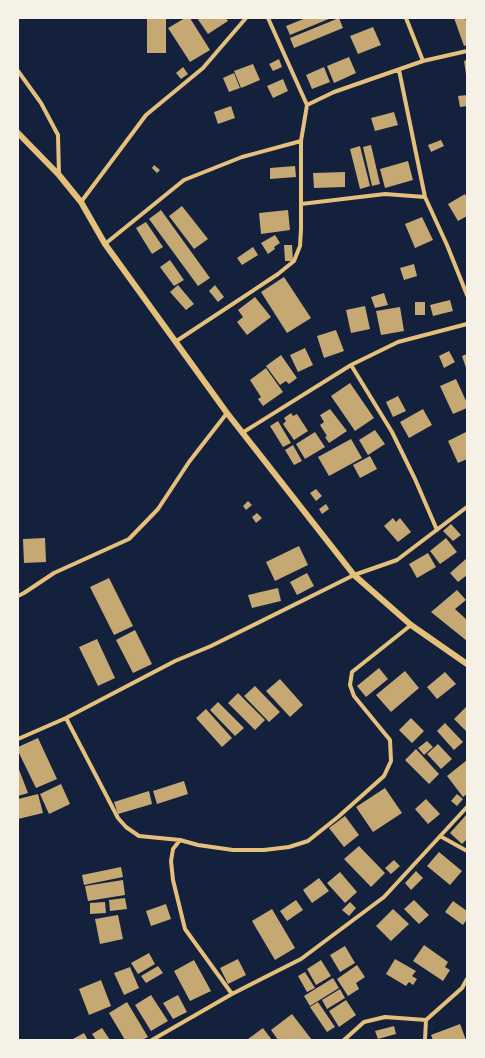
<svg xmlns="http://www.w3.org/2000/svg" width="485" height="1058" font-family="'Alegreya Sans',sans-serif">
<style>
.building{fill:#c6a872}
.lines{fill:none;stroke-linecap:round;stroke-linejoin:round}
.minor{stroke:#e5c07b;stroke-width:4}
.tertiary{stroke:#e5c07b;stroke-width:6}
</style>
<rect width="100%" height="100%" fill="#14213d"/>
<path class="building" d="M147,18H166V53H147Z
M185,18H190L210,50L190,62L168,28Z
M197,18H226L228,21L208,34Z
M306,18H331L290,35L286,26Z
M339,18L343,28L294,48L290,38Z
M454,18H465L467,24V45L464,46Z
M373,27L381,45L358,54L350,36Z
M349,57L356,73L334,83L327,66Z
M279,59L282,67L273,71L269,64Z
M467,60V74H466L464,61Z
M253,64L260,80L241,88L234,71Z
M183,67L188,74L181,79L176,73Z
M324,67L330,82L312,89L306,75Z
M234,73L240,88L229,92L223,78Z
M283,79L288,91L273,98L267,86Z
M467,95V106L460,107L458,96Z
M231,106L235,118L218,124L214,112Z
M394,112L398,125L375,131L371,118Z
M441,140L444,146L431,152L428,145Z
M371,145L380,184L372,186L363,147Z
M360,146L370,186L360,189L350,149Z
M408,161L413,180L385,188L380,169Z
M154,165L160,170L157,173L152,168Z
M295,166L296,177L270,179V168Z
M345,172V187L314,188L313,173Z
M465,194L467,198V216L458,221L448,204Z
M182,206L208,239L194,249L169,216Z
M161,210L210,278L198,286L149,219Z
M288,210L290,230L261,234L259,213Z
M422,217L433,240L415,248L405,224Z
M146,222L163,247L152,254L136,228Z
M275,235L280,243L274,247L275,249L268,254L261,243Z
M284,245H292L293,261H285Z
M253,247L258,255L242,265L237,258Z
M170,260L184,280L174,286L160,267Z
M414,264L417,276L404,280L400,268Z
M284,277L311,318L287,333L261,292Z
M178,285L194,304L186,310L170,292Z
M215,285L224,297L218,302L209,291Z
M384,293L388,305L375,308L371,297Z
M255,297L271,317L247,335L237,322L243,317L238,310Z
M450,300L453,311L433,316L430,305Z
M415,302H425V315H415Z
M365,306L370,329L351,333L346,310Z
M400,307L404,331L381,335L376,311Z
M336,330L344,351L324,358L317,336Z
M305,348L313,365L298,372L290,355Z
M449,351L455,362L444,368L439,356Z
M467,354V371L462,356Z
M281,355L297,378L289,384L286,381L280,385L266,366Z
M266,368L283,392L263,406L258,399L261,397L250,380Z
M456,379L467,403V408L453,414L440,386Z
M350,383L374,418L355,431L331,396Z
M398,396L406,411L393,417L386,402Z
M330,409L347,431L329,443L325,437L327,436L320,425L324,422L320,415Z
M423,409L432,425L409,438L400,422Z
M291,413L293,416L297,414L308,431L294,440L283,424L286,421L284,418Z
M278,421L291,443L283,447L270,426Z
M375,430L385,444L368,455L359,440Z
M315,432L325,447L305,459L296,444Z
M466,432L467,435V459L458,463L448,441Z
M351,439L362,458L329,476L318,457Z
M293,445L302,461L294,465L285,450Z
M370,456L377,469L360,478L353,465Z
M316,489L322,496L316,501L310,493Z
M248,501L252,505L246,510L243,506Z
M326,504L329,509L322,514L319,509Z
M257,513L262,518L256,523L252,517Z
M393,518L396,522L400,518L411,532L398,542L384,526Z
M451,524L461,535L453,541L443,531Z
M45,538L46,562L24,563L23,539Z
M446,538L457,552L440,564L430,551Z
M299,546L308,565L275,581L266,562Z
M428,553L436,567L417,578L409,564Z
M467,558V575L458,582L450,573Z
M307,573L314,586L297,595L290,582Z
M109,578L133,626L114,635L90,587Z
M278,588L281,601L252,608L248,595Z
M457,590L466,600L455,609L467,620V641L431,612Z
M135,630L152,664L133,673L116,640Z
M97,639L115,678L98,686L79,647Z
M379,668L388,679L366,697L357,686Z
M405,671L419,688L391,712L376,695Z
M445,672L456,684L437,699L427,687Z
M280,679L303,705L290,717L266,691Z
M255,686L280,712L269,722L244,696Z
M238,693L265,720L255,730L228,703Z
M218,702L244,728L235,736L210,710Z
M466,707L467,708V732L454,719Z
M206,709L232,738L222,747L196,718Z
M411,718L424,731L412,743L399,730Z
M445,723L463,742L454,750L437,731Z
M38,738L57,779L36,788L18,751V747Z
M427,741L433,747L424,755L418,748Z
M438,744L452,759L441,769L427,754Z
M416,749L439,774L429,784L405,760Z
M467,760V794L463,797L447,776Z
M18,767L28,793L18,796Z
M184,781L188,794L157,804L153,791Z
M61,784L70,804L49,814L40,794Z
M385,788L402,813L373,832L356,807Z
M149,791L152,804L118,814L114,802Z
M38,794L43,813L18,819V799Z
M457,794L463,799L457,806L451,801Z
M426,799L440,814L428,824L415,809Z
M467,814V839L462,844L450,833Z
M345,816L359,835L344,847L329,828Z
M359,846L385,873L371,887L344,859Z
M439,852L462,871L450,885L427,866Z
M394,860L400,866L391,874L385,868Z
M121,867L123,877L84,885L82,875Z
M416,871L423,878L411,890L405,883Z
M340,872L357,892L345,903L327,883Z
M319,878L329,891L312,903L303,890Z
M123,880L125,895L88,901L85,886Z
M125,898L127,909L110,911L109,900Z
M296,900L303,910L287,921L280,911Z
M414,900L429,915L419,924L404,909Z
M453,901L467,911V919L463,925L445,912Z
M105,902L106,913L90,914V903Z
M350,902L356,908L349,916L342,910Z
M166,904L171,919L151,926L146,911Z
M272,909L295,948L275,960L252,921Z
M393,909L409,924L391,941L376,926Z
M118,915L123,939L100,944L95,919Z
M424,945L448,962L445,967L450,970L443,981L413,961Z
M345,946L355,963L340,972L330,955Z
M149,953L155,964L138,974L131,963Z
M238,959L246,975L228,984L220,968Z
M395,959L416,971L412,976L417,979L413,985L409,982L406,986L386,974Z
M194,960L211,991L190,1001L174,971Z
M321,960L331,976L316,985L307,969Z
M357,965L365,977L356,983L359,989L348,996L337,979Z
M158,966L163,973L146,983L141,976Z
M130,967L139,988L124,995L114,973Z
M305,972L315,988L307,992L298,976Z
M333,978L339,988L310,1006L304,996Z
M101,980L111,1006L89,1015L79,989Z
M340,989L345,998L327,1009L322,1000Z
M151,995L168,1021L151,1031L135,1005Z
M178,995L187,1012L173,1019L163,1003Z
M346,1000L356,1015L339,1027L329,1011Z
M127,1002L148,1037L142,1040H125L109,1013Z
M318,1002L335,1027L327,1032L310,1007Z
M292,1014L312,1040H278L271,1030Z
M460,1024L466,1040H433L431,1035Z
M394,1026L396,1034L378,1039L375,1031Z
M102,1028L110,1040H96L92,1034Z
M263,1028L272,1040H249L248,1039Z
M84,1033L88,1040H71Z"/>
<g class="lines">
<path class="minor" d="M406,18L423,61
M399,70L425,197L447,245L467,295
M18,71L41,103L58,135L59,175
M307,105L334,92L423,61L467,51
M81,202L146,115L203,68L246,18
M301,204L385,194L425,197
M105,244L184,180L242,157L301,141L307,105L268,18
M175,342L278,274L294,261L300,246L301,229V141
M351,365L392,432L415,479L437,530
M242,433L351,365L398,342L467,324
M18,596L24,593L54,573L129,539L158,509L189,462L227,413
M66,718L118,818L126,827L139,836L180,840L198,845L233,850H264L289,847L308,841L338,817L384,776L391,761L390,740L354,696L350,685L352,672L411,625
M18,739L66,718L175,661L211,646L354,575L397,560L467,507
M440,836L467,851
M180,840L173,849L171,861L173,880L185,929L232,994
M152,1040L232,994L301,959L384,897L467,807
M344,1040L364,1022L385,1017L426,1020
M425,1040L426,1020L462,988L467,979"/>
<path class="tertiary" d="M18,133L59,175L81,202L105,244L227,413L354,575L411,625L467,664"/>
</g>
<rect width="485" height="1058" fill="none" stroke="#f6f1e7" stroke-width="38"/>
</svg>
